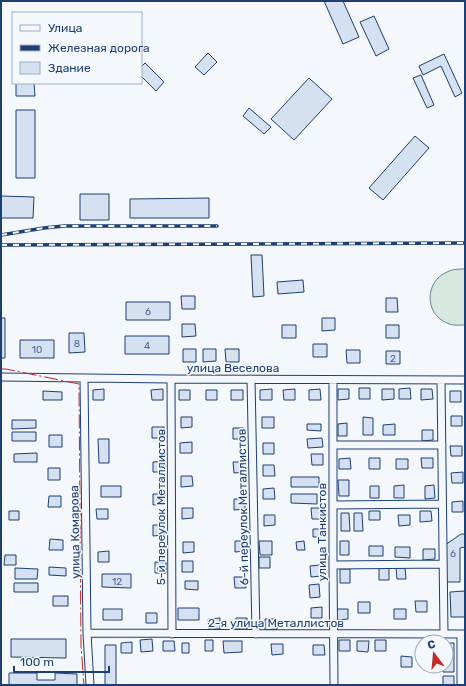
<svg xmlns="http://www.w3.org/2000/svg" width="466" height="686" font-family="Rubik,sans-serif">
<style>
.green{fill:#d7e8df;stroke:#687fa3}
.building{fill:#d5e0f0;stroke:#1d3f73}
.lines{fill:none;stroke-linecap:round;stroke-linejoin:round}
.minor-casing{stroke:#1d3f73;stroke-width:9}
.minor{stroke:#f4f7fb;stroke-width:7}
.rail-casing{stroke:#1d3f73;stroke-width:3.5}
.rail{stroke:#f4f7fb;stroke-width:2;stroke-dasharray:6;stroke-linecap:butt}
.power{stroke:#c62828;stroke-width:1;stroke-dasharray:14 3 2 3;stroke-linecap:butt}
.labels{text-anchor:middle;stroke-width:3;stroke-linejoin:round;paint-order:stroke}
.number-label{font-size:10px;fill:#4b6792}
.street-label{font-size:12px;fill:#1d3f73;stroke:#f4f7fb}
</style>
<rect width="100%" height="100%" fill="#f4f7fb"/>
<path class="green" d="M465,269V325C459,325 453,326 447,323C424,314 425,281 447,272C453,269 459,269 465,269Z"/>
<path class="building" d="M324,1H343L359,37L343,44Z
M374,16L389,49L376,56L360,22Z
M208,53L217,62L204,75L195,67Z
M444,54L462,93L455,97L441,66L423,75L419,66Z
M145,63L164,82L156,91L141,76V67Z
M421,75L434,105L427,108L413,78Z
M309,78L332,99L294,140L271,119Z
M16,83H34L35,96H16Z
M249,108L271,127L264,134L243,116Z
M16,110H35V178H16Z
M415,136L429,148L383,200L369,188Z
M80,194H109V220H80Z
M1,196L34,197L33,218H1Z
M209,198V218H130V199Z
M251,255H262L264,296L253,297Z
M303,280L304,292L278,294L277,282Z
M181,296H195V309H182Z
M386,298H397L398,312H386Z
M126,302H170V320H126Z
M1,318H5V358H1Z
M322,318H335V330L322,331Z
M182,324H195L196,336L182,337Z
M282,325H296V338H282Z
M386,325H399V338H386Z
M69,333H84L85,352L69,353Z
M125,336H169V354H125Z
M20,340H54V358H20Z
M313,344H327V357H313Z
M183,349H196V362H183Z
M203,349H216V361L203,362Z
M225,349H239V362H226Z
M346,350H360V363H347Z
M386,351H400V364H386Z
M359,388H370V399H359Z
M410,388L411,399H399V389Z
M104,389V400H93V390Z
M163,389V400H152L151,390Z
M272,389V400H260V390Z
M295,389V400H284L283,390Z
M320,389L321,400H309V390Z
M338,389H349V399L338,400Z
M382,389H394V399L382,400Z
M421,389H432L433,399L421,400Z
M179,390H190V400H179Z
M206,390H217V400H206Z
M231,390H243V400H231Z
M43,391L62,392V400H43Z
M450,391H461V402H450Z
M451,416H462V426H451Z
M181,417H192V427L181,428Z
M262,417H274V428H262Z
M363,417L373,418V435H363Z
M12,420H36V428L12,429Z
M347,423V436H338V424Z
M307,424H321V431L307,430Z
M395,424V435H383V425Z
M152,427H164V438H152Z
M233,428H244V439H233Z
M422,430H433V440L422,441Z
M12,432H36V441H12Z
M49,435H62V447H49Z
M322,438L323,447L308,448L307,439Z
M98,439H109V463H99Z
M192,442V453H180V443Z
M263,443H274V454H263Z
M450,446H462V456H451Z
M37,453V462H14V454Z
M311,454H323V465H312Z
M350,458L351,469H339V459Z
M369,458H380V469H369Z
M421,458H433V468H422Z
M396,459H408V469H396Z
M165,461V472H153V462Z
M233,462H245V472L234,473Z
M263,465H274L275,476H263Z
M48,468H60V480H48Z
M463,472V483H452L451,473Z
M181,476H192L193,486L181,487Z
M291,477H319V487H291Z
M338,480H349V496H339Z
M404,485V498H394V486Z
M434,485L435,498L425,499V486Z
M101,486H121V497H101Z
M370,486H379V498H370Z
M274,488L275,499H263V489Z
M153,494H164V504L153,505Z
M291,494H317V504L291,503Z
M49,496H61V507H48Z
M234,499H245V509L234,510Z
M463,501V512H452V502Z
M182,508H193V518L182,519Z
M311,508H323V519H312Z
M96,509H108V519H97Z
M9,511H19V520H9Z
M369,511H380V520H369Z
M420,511H431L432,521L420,522Z
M341,513H349L350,531H341Z
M354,513H362L363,531H354Z
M264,515H275V525L264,526Z
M398,515H410V525L399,526Z
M153,525H165V535L153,536Z
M313,529H322V537H313Z
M461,534H465V547L460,548V582H446L445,545Z
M50,539L63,540V550H49Z
M235,541H246V551L235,552Z
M259,541H272V555H260Z
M304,541L305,550H297L296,542Z
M340,541H349V555H340Z
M183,542H194V552L183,553Z
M369,546H383V556H369Z
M395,547H410V558L395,557Z
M423,549H435V559L423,560Z
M109,551V562H98V552Z
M5,555H16V565H4Z
M259,557H270V568H259Z
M182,561H193V572H182Z
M155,562H166V573H155Z
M320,565L321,576L311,577L310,566Z
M49,567L66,568V576L49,575Z
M15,568L38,569L37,579H15Z
M379,568H389V580H379Z
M396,568H405L406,579H397Z
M340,569H350V583H340Z
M102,574H131V588L102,587Z
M234,577H246V588H235Z
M185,581H198V590L185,589Z
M14,583H38V592H14Z
M319,584L320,597L310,598L309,585Z
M465,591V617H451L450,592Z
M53,596H68V606H53Z
M415,601H427V612H416Z
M358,602H370V613H358Z
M322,607V618H311V608Z
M178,608H199V620H178Z
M103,609H122V620H103Z
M336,609H348V619L337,620Z
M394,609H406V619H394Z
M146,613H157V623H146Z
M220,618V629H209L208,619Z
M236,618H247V629H236Z
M265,619H276L277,629L265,630Z
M11,639H66V658L11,657Z
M152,639L153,651L141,652L140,640Z
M205,640H213V651H205Z
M339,640H350V651H339Z
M375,640H386V651H375Z
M163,641H174L175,651H163Z
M223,641H242V652L224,653Z
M357,641H369L368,652L357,651Z
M132,642V653H121V643Z
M182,643H189V653H182Z
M446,643H454V672H443V666H446Z
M271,644H283V654L272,655Z
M105,645H116V685H105Z
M313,645H324L325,655H313Z
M401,656L412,657V667H401Z
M9,673H37V680H55V673L77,674V685H9Z
M443,676H454V685H443Z"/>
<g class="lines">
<defs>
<path id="minor" d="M1,377L171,379L465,380
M84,378L87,633L90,685
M171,379L172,634
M251,379L256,634
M333,380V565L334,685
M441,380L444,634
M333,445H442
M333,505L442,504
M333,565L443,564
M87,633L465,634
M461,634V685"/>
</defs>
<use href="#minor" class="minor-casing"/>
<use href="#minor" class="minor"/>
<defs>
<path id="rail" d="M1,235L44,228L64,226H217
M1,245L465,243"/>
</defs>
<use href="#rail" class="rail-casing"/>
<use href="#rail" class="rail"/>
<path class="power" d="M1,369H6L79,384L81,646L84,685"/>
</g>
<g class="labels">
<g class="number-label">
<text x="148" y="315">6</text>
<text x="77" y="347">8</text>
<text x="147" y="349">4</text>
<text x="37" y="353">10</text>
<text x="393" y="362">2</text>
<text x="453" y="557">6</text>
<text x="117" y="585">12</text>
</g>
<g class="street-label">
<text x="233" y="372">улица Веселова</text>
<text transform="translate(161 507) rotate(-90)" y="4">5-й переулок Металлистов</text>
<text transform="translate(243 507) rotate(-91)" y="4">6-й переулок Металлистов</text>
<text transform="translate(75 532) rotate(-91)" y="4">улица Комарова</text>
<text transform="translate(322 532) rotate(-90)" y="4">улица Танкистов</text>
<text x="276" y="627">2-я улица Металлистов</text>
</g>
</g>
<rect width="466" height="686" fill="none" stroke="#1d3f73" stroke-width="4"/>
<rect x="12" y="12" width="130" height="72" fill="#f4f7fb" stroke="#9eadc5"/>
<rect x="20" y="25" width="20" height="6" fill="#f4f7fb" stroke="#9eadc5"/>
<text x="48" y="32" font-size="12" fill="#1d3f73">Улица</text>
<rect x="20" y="45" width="20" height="6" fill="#1d3f73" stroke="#9eadc5"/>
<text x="48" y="52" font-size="12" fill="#1d3f73">Железная дорога</text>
<rect x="20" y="62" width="20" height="12" fill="#d5e0f0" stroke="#9eadc5"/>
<text x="48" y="72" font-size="12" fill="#1d3f73">Здание</text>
<g transform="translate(434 654) rotate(344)"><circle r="19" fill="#f4f7fb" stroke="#9eadc5"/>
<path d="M0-3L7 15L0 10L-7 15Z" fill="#c62828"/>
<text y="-6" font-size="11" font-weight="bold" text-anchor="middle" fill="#1d3f73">С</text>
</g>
<path d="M14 666v6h95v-6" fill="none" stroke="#1d3f73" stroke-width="2"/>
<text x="20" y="666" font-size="12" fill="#1d3f73" stroke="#f4f7fb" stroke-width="3" paint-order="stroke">100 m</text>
</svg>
